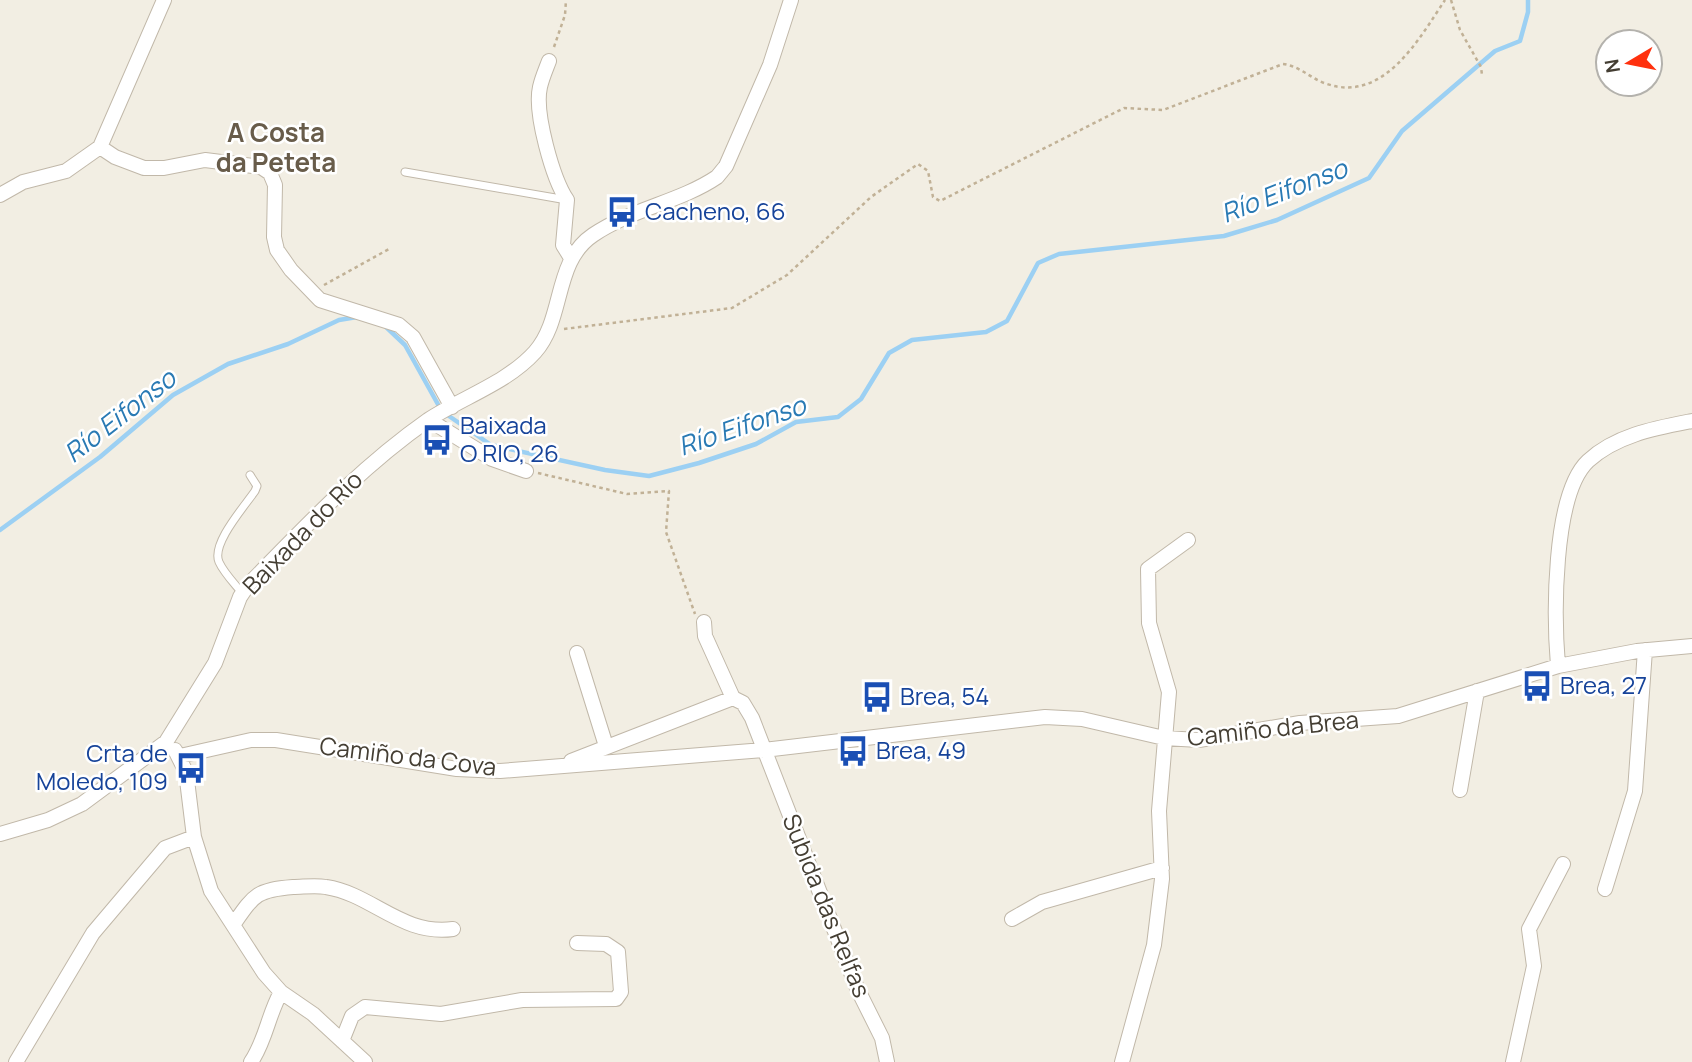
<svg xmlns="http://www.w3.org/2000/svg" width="1692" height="1062" font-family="Manrope,sans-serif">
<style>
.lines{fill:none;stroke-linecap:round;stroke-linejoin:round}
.stream{stroke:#9cd0f3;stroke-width:4.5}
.service-casing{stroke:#c1b8a9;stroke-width:9}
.minor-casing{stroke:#c1b8a9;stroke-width:16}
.path{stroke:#c1b196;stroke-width:2.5;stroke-dasharray:3.5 3.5;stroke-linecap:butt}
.service{stroke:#fff;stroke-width:7}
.minor{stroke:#fff;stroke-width:14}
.labels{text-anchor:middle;stroke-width:5;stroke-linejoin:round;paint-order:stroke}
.transit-label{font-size:24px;fill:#164399;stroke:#fff;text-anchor:start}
.street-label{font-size:24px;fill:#443e33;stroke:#fff}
.neighbourhood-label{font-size:26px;font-weight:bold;fill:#685c4a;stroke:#fff}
.water-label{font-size:26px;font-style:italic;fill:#297ab4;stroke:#fff}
</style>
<rect width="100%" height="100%" fill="#f2eee3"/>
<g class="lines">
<path class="stream" d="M385,326L405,345L440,408
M446,414L491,445L605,470L649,476L699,463L756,444L796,422L838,417L861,399L889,353L912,340L986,332L1007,321L1038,263L1059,254L1224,236L1277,220L1369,178L1402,131L1495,51L1520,41L1528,12V0
M0,530L100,457L173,395L228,364L288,344L339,320L357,317"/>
<defs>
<path id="service" d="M405,172L567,200
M242,593C234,583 224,573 219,562C211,544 244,507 255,491L257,486L250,475"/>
<path id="minor" d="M549,61C546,69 542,78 540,87C534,113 553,179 567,200L563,245L571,258
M100,147L115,157L144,168H164L205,160L261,167L270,173L275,185L274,237L277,250L291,270L320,300L399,325L413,337L452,407
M0,195L23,182L66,171L100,147L164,0
M429,420L492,459L526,471
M704,622L705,636L733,698L743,703L752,718L857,988L882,1038L887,1062
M577,653L606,746
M1558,666C1554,619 1552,495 1588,461C1616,435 1656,428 1692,421
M175,750L186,772L194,837L211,891L264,973L281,992L313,1014L365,1062
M180,756L251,740H276L457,769L500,771L764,750L1045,717L1082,719L1164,738L1199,740L1300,723L1398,716L1558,666L1637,651L1692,646
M571,761L733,698
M1460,790L1477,691
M0,834L48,820L82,804L166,742L215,663L240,597L248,585C306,526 361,467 428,420C463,397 507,383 535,352C565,318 553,262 593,235C631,209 680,202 717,177L726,166L770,65L791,0
M1605,889L1635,791L1645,650
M1012,919L1042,902L1162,868
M233,925C254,895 256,890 293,887C303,887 315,885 326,887C372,894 402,936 453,929
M342,1041L352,1016L365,1007L441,1014L522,1000L616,999L621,992L618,952L606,944L577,943
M16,1062L93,933L165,848L194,837
M251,1062C266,1040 268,1015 281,992
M1122,1062L1154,945L1162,879L1159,811L1169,692L1149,623L1148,569L1188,540
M1513,1062L1534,966L1529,929L1563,864"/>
</defs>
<use href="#service" class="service-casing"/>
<use href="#minor" class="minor-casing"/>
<path class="path" d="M1451,0L1460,30L1481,67L1482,75
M554,47L565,15L566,0
M324,285L389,249
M564,329L732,308L787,275L871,197L918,164L928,171L933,197L940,201L1124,108L1163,110L1283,64C1300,66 1311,79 1327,84C1384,103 1419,39 1445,0
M538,473L627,494L669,491L666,532L695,614"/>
<use href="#service" class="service"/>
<use href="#minor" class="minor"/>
</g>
<defs>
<symbol id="bus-bare" viewBox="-9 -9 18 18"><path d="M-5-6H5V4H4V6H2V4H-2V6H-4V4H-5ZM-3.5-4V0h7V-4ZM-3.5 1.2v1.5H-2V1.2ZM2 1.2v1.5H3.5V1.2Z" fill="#1a4fb4" stroke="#fff" stroke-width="2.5" paint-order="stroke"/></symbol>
</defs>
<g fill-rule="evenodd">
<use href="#bus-bare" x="600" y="190" width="44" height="44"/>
<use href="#bus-bare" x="415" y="418" width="44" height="44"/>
<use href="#bus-bare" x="1515" y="664" width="44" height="44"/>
<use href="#bus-bare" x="855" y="675" width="44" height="44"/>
<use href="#bus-bare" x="831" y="729" width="44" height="44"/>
<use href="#bus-bare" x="169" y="746" width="44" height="44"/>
</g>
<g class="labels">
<g class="transit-label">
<text x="645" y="220">Cacheno, 66</text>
<text x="460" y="434">Baixada<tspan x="460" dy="28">O RIO, 26</tspan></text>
<text x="1560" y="694">Brea, 27</text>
<text x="900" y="705">Brea, 54</text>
<text x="876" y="759">Brea, 49</text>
<text x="168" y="762" text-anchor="end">Crta de<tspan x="168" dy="28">Moledo, 109</tspan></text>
</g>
<g class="street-label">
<text transform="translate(303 533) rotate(-46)" y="8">Baixada do Río</text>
<text transform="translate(1273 729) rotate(-6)" y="8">Camiño da Brea</text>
<text transform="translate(408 757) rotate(7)" y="8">Camiño da Cova</text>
<text transform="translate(826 906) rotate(68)" y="8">Subida das Relfas</text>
</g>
<g class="neighbourhood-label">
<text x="276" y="142">A Costa<tspan x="276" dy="30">da Peteta</tspan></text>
</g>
<g class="water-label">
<text transform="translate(1284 191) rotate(-21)" y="9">Río Eifonso</text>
<text transform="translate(120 416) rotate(-38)" y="9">Río Eifonso</text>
<text transform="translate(742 426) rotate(-19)" y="9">Río Eifonso</text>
</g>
</g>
<g transform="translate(1629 63) rotate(260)"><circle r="33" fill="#ffffff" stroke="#b4b2ad" stroke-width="2"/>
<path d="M0-5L12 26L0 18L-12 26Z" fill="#ff310e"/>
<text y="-10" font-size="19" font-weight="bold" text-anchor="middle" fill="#443e33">N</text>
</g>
</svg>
